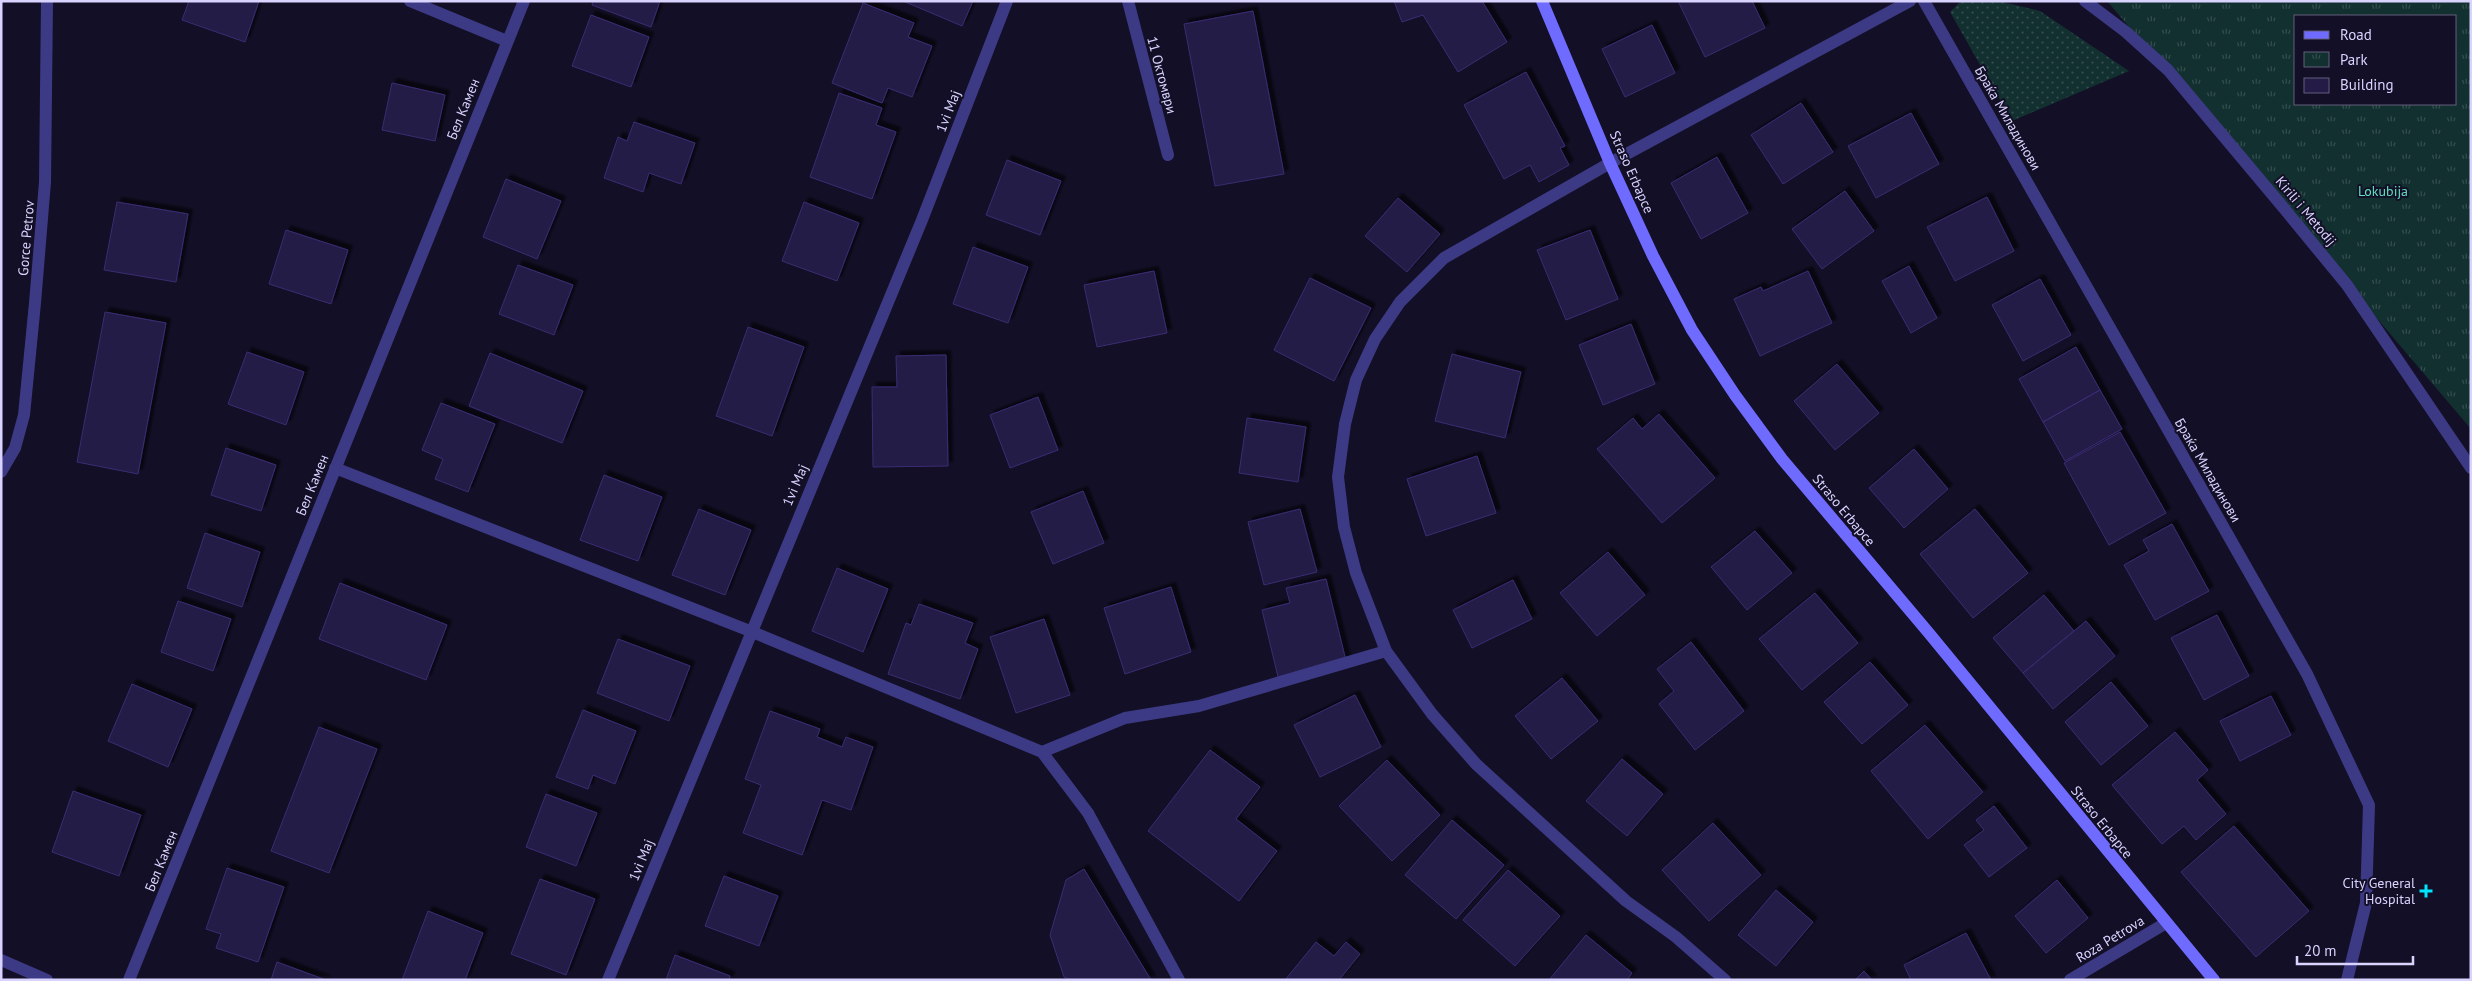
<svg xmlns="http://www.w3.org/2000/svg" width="2472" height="981" font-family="'PT Sans',sans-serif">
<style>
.grass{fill:url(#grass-dots)}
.park{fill:url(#park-tufts);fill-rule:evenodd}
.building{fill:#241b47;stroke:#3b2d73;filter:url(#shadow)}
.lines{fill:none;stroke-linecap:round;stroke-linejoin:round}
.minor{stroke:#3d3a85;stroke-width:12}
.secondary{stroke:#6f6bff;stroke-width:12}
.poi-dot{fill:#00e5ff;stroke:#130f26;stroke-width:2}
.labels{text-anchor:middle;stroke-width:4;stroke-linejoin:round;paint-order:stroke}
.street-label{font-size:14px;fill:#d9d4ff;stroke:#130f26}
.park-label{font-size:14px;fill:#5fe0c0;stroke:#130f26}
.poi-label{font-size:14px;fill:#d9d4ff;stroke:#130f26;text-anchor:end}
</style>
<defs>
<pattern id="grass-dots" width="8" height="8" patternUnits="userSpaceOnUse" patternTransform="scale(1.25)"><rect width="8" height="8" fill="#12302f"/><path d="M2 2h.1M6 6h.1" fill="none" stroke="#344d4e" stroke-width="1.8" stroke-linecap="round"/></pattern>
<pattern id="park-tufts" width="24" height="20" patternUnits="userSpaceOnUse" patternTransform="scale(1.25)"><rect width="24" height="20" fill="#12302f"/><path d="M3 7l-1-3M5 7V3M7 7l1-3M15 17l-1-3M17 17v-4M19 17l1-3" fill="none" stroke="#344d4e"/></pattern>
<filter id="shadow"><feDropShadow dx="4.5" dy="-4.5" stdDeviation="1" flood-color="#0009"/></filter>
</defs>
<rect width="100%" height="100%" fill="#130f26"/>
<path class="grass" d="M1961,1H1999L2040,11L2129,71L2012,121L1950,12Z"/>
<path class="park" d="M2107,1H2471V429ZM2296,16H2456V104H2296Z"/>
<path class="building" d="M189,1H259L245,42L182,20Z
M593,1H660L651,27L592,5Z
M903,1H973L962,26Z
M1394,1H1482L1507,42L1458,72L1423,15L1402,22Z
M1678,1H1752L1765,28L1705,57Z
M863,3L914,23L908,37L932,46L912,97L888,88L882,103L832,83Z
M1253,11L1284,174L1215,186L1184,24Z
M591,15L649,37L631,87L572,66Z
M1652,25L1675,73L1625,97L1602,49Z
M1526,72L1565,146L1560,148L1569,165L1539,182L1530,165L1504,179L1464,105Z
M392,83L445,95L435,141L382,130Z
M839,93L882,108L876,125L896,132L872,199L810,177Z
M1801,103L1833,152L1783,184L1751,135Z
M1911,113L1939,164L1876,198L1848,146Z
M634,122L695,143L681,184L649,173L643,192L604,178L618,137L627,141Z
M1717,157L1748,213L1701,239L1671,183Z
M1007,160L1061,181L1040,235L986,215Z
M506,179L561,201L537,259L483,237Z
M1845,191L1874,231L1822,269L1792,229Z
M1987,197L2014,251L1955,281L1927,227Z
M1398,198L1440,234L1407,272L1365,236Z
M117,202L188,214L176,282L104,270Z
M804,202L859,223L837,281L782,261Z
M286,230L348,250L331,304L269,284Z
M1590,230L1618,299L1566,320L1537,250Z
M973,247L1028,267L1008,323L953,304Z
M518,265L573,285L554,335L499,314Z
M1909,266L1937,318L1911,333L1882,281Z
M1154,271L1167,333L1097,347L1084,285Z
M1808,271L1832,323L1760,356L1734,299L1761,287L1763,291Z
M1310,278L1371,308L1334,381L1274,350Z
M2040,279L2071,335L2023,361L1992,305Z
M105,312L166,323L138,474L77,462Z
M1631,324L1655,384L1603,405L1579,345Z
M748,327L804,347L772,436L716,416Z
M2076,347L2100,390L2043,422L2019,379Z
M247,352L304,372L286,425L228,404Z
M490,353L583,391L562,443L469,406Z
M1452,354L1521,372L1505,438L1435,421Z
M946,355L948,466L873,467L872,387H897L896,356Z
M1837,364L1879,413L1835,450L1794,401Z
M2100,390L2122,429L2065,461L2043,422Z
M1038,397L1058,450L1010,468L990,415Z
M441,403L495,424L468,492L435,479L443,459L422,450Z
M1659,414L1715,478L1662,523L1597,449L1633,418L1642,429Z
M1247,418L1306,427L1298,482L1239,473Z
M2120,432L2166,513L2109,545L2064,463Z
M226,448L276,465L261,511L211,495Z
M1914,449L1948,489L1904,528L1869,488Z
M1477,456L1496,513L1426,536L1407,479Z
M604,475L662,497L638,561L580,540Z
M1083,491L1104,543L1053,564L1031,512Z
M699,509L751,530L725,595L672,575Z
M1300,509L1317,572L1264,585L1248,522Z
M1975,509L2028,573L1973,618L1920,554Z
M2172,524L2209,591L2155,620L2124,565L2149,551L2143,540Z
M1755,531L1792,573L1747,610L1711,567Z
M205,533L260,552L242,607L187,588Z
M1608,552L1645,595L1597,636L1560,593Z
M837,568L888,589L863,652L812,631Z
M1326,579L1346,661L1278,677L1262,610L1290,603L1286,588Z
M1513,580L1532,619L1472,648L1453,610Z
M340,583L447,625L426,680L319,639Z
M1171,587L1191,652L1125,674L1104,608Z
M1815,593L1858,643L1802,690L1759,639Z
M2044,595L2074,631L2023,673L1993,638Z
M178,601L231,619L213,671L161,652Z
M919,604L973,623L965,643L978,649L960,699L888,674L906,623L911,625Z
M2217,615L2249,676L2204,700L2171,638Z
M1044,619L1070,695L1016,713L990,637Z
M2086,621L2115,656L2053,709L2023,673Z
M618,639L690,666L669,721L597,693Z
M1691,642L1744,711L1695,750L1659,704L1674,691L1657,669Z
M1870,662L1908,705L1862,744L1824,702Z
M1562,678L1598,721L1551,759L1515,716Z
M2111,682L2148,726L2101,765L2065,722Z
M132,684L192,709L168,767L108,741Z
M1355,695L1381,747L1320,777L1294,725Z
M2271,696L2291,735L2240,761L2220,721Z
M583,710L636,731L615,784L593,775L588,789L556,777Z
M770,711L820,729L817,737L842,747L846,737L873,747L851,810L822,800L802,855L743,833L761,785L745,779Z
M1925,725L1983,792L1928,839L1871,771Z
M319,727L377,749L329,873L271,851Z
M2175,732L2208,770L2197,780L2226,814L2196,840L2184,826L2162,844L2112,785Z
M1210,750L1260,787L1236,819L1277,851L1239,901L1148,831Z
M1622,759L1663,794L1627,836L1586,801Z
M1387,760L1440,815L1392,861L1339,806Z
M73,791L141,815L119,876L52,852Z
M546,794L597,813L576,866L526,847Z
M1994,806L2027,848L1989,877L1964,845L1984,830L1976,820Z
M1452,820L1504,865L1456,919L1405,875Z
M1713,823L1761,875L1709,921L1662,870Z
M2234,826L2309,911L2256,957L2181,872Z
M227,868L284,887L258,962L216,948L221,934L206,929Z
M1084,869L1151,980H1072L1064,977L1050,935L1066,880Z
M1508,870L1560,916L1515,966L1463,920Z
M724,876L778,896L759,946L705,926Z
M540,879L595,899L566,975L511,954Z
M2057,880L2088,918L2046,953L2015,916Z
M1776,890L1813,922L1776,966L1738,935Z
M428,911L483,933L465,980H402Z
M1966,933L1991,980H1911L1904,965Z
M1586,935L1632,973L1627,980H1549Z
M1316,942L1334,956L1346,942L1360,954L1339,980H1285Z
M675,955L730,976L729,980H666Z
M277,962L326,980H271Z
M1864,971L1872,980H1855Z"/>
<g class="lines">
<path class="minor" d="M410,1L507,41
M1128,1L1168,155
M1924,1L2307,674L2369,805L2366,903L2347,980
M2085,1L2126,32L2168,70L2287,212L2347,285L2471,468
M335,468L750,631L1042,752L1125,718L1199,706L1386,651
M1,472L15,448L24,415L35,303L45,182L47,1
M1042,752L1088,813L1179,980
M1,960L47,980
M129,980L524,1
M608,980L922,220L1007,1
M1725,980L1676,937L1626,901L1476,764L1432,714L1386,651L1356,573L1344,527L1338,477L1345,424L1356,380L1375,339L1400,302L1444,258L1610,163L1910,1
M2070,980L2166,923"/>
<path class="secondary" d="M1542,1L1610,163L1653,256L1692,330L1735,395L1782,459L1928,632L2214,980"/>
</g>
<path class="poi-dot" d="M2423.5 883.5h5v5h5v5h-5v5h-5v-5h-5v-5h5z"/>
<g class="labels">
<g class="street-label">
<text transform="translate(1162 75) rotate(75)" y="5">11 Октомври</text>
<text transform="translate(463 109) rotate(-68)" y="5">Бел Камен</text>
<text transform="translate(948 111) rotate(-69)" y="5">1vi Maj</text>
<text transform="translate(2008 118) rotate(60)" y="5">Браќа Миладинови</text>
<text transform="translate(1632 172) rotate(66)" y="5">Straso Erbapce</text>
<text transform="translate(2306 211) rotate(50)" y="5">Kirili i Metodij</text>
<text transform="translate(26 238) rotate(-85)" y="5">Gorce Petrov</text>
<text transform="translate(2208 470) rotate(60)" y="5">Браќа Миладинови</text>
<text transform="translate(312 485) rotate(-68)" y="5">Бел Камен</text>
<text transform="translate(795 485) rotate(-67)" y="5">1vi Maj</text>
<text transform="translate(1844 510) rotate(50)" y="5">Straso Erbapce</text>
<text transform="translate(2102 822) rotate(51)" y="5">Straso Erbapce</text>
<text transform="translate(641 860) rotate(-68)" y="5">1vi Maj</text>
<text transform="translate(161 861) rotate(-68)" y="5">Бел Камен</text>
<text transform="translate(2110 939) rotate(-31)" y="5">Roza Petrova</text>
</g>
<g class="park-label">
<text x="2383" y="196">Lokubija</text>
</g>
<g class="poi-label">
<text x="2415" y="888">City General<tspan x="2415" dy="16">Hospital</tspan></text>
</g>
</g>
<rect width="2472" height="981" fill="none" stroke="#d9d4ff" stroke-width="5"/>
<rect x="2294" y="15" width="162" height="90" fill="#130f26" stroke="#625e7d"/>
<rect x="2304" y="31" width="25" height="8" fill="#6f6bff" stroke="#625e7d"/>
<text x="2340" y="40" font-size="15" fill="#d9d4ff">Road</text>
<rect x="2304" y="52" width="25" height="15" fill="url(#park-tufts)" stroke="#625e7d"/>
<text x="2340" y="65" font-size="15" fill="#d9d4ff">Park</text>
<rect x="2304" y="78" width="25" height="15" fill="#241b47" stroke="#625e7d"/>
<text x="2340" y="90" font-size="15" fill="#d9d4ff">Building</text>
<path d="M2297 956v8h116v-8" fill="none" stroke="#d9d4ff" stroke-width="2.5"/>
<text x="2304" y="956" font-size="15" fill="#d9d4ff" stroke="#130f26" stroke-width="4" paint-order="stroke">20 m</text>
</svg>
